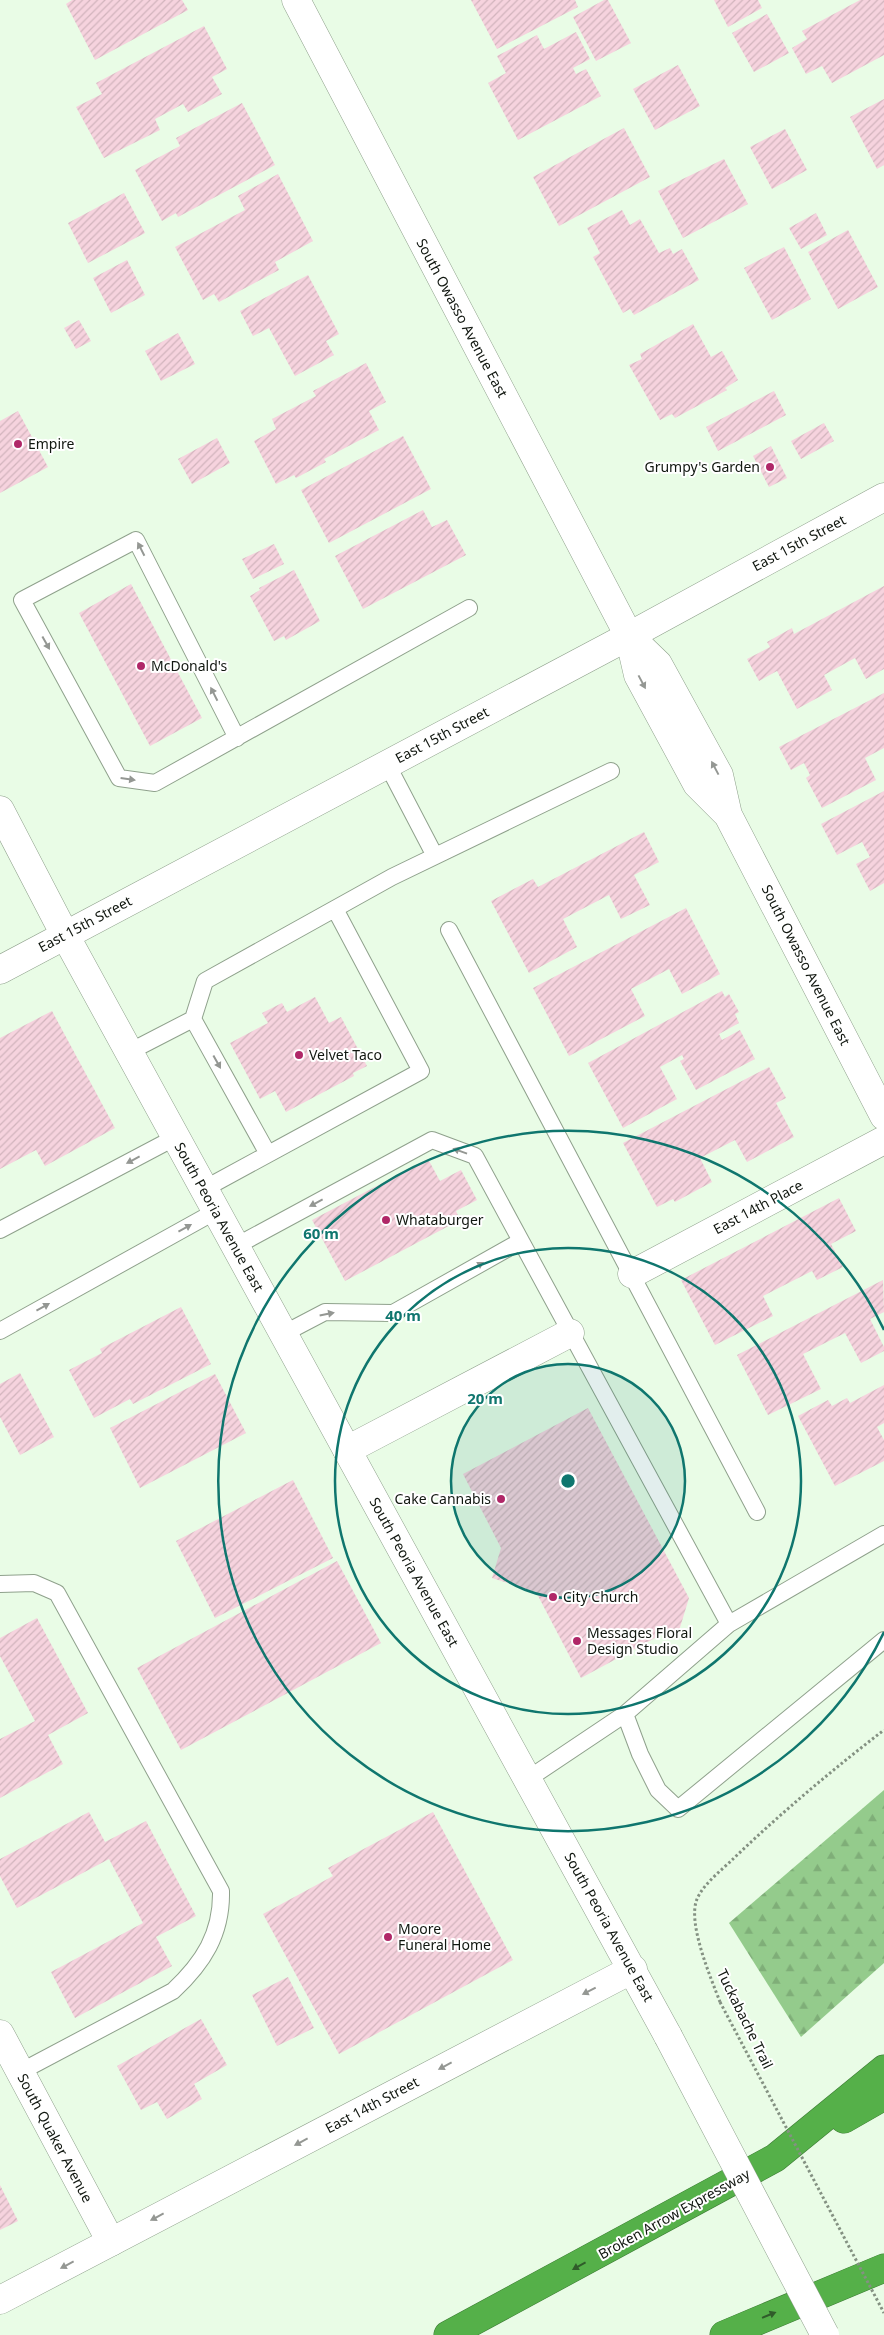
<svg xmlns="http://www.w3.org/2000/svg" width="884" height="2335" font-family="'Noto Sans',sans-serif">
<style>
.forest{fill:url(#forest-firs)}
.building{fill:url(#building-hatch)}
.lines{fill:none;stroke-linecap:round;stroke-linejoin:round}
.lane-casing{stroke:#8fa18c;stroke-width:18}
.street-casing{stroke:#8fa18c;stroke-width:29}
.secondary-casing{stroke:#8fa18c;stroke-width:29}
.highway-casing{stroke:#3d7a35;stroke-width:29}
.path{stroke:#849182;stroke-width:3;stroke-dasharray:2.5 2.5;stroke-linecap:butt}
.lane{stroke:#fff;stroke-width:16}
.street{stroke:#fff;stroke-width:28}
.secondary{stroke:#fff;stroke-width:28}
.highway{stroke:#55b049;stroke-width:28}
.secondary-bridge-casing{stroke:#8fa18c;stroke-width:29;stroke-linecap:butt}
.path-bridge{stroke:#849182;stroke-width:3;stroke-dasharray:2.5 2.5;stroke-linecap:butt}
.secondary-bridge{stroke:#fff;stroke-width:28}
.oneway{fill:#949793}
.oneway2{fill:#305c2a}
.ring{fill:none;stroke:#0f766e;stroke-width:2.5}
.poi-dot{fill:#b02768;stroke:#fff;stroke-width:2}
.labels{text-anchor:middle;stroke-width:4;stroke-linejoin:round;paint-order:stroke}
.street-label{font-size:14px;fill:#111710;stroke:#fff}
.poi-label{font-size:14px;fill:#111710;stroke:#fff;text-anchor:start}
.centre{fill:#0f766e;stroke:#fff;stroke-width:2.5}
.ring-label{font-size:15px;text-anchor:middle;font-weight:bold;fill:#0f766e;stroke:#fff;stroke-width:4;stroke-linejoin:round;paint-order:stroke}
</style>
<defs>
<pattern id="forest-firs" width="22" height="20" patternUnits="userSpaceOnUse" patternTransform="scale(1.25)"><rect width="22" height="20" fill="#94cb8c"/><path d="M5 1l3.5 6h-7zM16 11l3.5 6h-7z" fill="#7fae78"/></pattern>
<pattern id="building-hatch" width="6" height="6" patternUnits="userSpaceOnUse" patternTransform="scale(1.25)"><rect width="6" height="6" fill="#f6d3de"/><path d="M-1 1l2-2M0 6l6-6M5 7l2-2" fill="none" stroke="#d2b4bd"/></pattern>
</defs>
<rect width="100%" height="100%" fill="#e9fce6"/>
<path class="forest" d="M884,1790V1963L801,2037L729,1923Z"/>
<path class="building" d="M72,0H182L188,10L95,60L66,4Z
M471,0H575L578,7L497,49Z
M604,0H608L631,43L596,61L573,17Z
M714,0H758L762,8L728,27Z
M860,0H884V55L832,83L822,66L806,74L792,48L807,39L802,31Z
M767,14L789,53L754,72L732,33Z
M204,26L227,69L212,77L222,94L188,112L183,104L155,119L160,130L104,158L76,107L102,94L96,83Z
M576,32L590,59L573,68L576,74L586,69L601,96L518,140L488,83L506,73L497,56L537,35L544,49Z
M678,65L700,106L655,130L633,89Z
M884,99V165L877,169L850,117Z
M242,103L275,165L178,217L176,213L162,221L135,170L180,146L176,138Z
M624,128L650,177L559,226L533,177Z
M785,129L807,170L772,189L750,147Z
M724,159L748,204L683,238L658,191Z
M278,174L313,241L275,262L279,270L219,302L214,294L203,300L175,247L245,210L238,196Z
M124,193L145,233L88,263L68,223Z
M622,210L630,225L640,219L659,253L670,248L673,254L682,249L699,280L634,315L630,309L623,313L593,257L600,253L587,228Z
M816,213L827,235L801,249L789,228Z
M848,230L878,287L838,309L808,252Z
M784,247L811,299L772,320L744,268Z
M127,260L145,295L111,313L93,278Z
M308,275L339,334L326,341L334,355L295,376L269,328L253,336L240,311Z
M79,320L91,341L76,349L64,328Z
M693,324L711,357L722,351L738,380L725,388L727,390L675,418L672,414L660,420L629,365L642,359L640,354Z
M178,333L195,364L161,381L145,351Z
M366,363L386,402L369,411L379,430L324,459L326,462L296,478L294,475L276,484L254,441L276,429L272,419L316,396L313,391Z
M774,391L786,415L718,451L706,427Z
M18,411L48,467L0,493V421Z
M824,423L834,441L801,459L791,441Z
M403,436L431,489L329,543L301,490Z
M217,438L230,463L192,484L178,459Z
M771,446L787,478L769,487L753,456Z
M423,510L432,527L447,520L466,555L363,609L335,556Z
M274,544L284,564L253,579L242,559Z
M294,570L320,621L286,640L284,636L274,641L250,596L260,590L259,588Z
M131,584L202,718L150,746L79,613Z
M884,586V669L866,679L855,658L824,675L832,690L797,709L777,671L759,681L747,659L770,647L767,642L792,628L794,634Z
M884,693V748L865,758L876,780L822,808L806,778L810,775L804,763L791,770L779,747Z
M884,791V883L870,891L856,864L870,857L862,842L837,855L821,824Z
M644,832L659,862L634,875L650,905L621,919L609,895L563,919L577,947L529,973L491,901L533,879L538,887Z
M686,908L720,974L682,994L669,969L631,989L645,1016L569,1056L533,988Z
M722,991L725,997L729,994L739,1012L735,1014L739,1023L719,1034L722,1040L740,1030L755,1059L696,1090L680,1061L684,1059L682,1055L660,1067L677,1099L623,1128L588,1063Z
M315,997L329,1023L341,1017L367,1066L353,1073L354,1076L286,1112L275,1091L260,1099L230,1043L268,1023L262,1013L282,1003L287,1012Z
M52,1011L115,1128L45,1166L36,1150L0,1169V1038Z
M769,1067L786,1098L776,1103L794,1137L747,1162L735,1140L700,1158L712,1182L675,1202L673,1199L657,1207L623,1143Z
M428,1159L440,1181L461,1170L477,1200L456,1211L460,1220L345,1281L312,1220Z
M839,1198L856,1231L831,1244L843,1267L817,1280L812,1271L763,1296L773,1316L715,1345L681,1280Z
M883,1280L884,1312L870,1319L884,1347V1351L861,1363L845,1333L803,1354L821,1389L768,1415L737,1355Z
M181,1307L211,1364L133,1404L130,1399L94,1418L69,1370L102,1353L100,1349Z
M20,1373L54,1437L20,1455L0,1417V1384Z
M215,1374L246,1433L140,1488L110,1428Z
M884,1385V1423L877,1427L884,1440V1461L835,1486L798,1416L828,1400L832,1406L847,1398L850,1403Z
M588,1408L689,1598L678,1634L668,1631L581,1678L536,1592L492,1578L501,1548L463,1474Z
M293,1480L333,1558L215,1618L176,1541Z
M337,1561L381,1643L181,1750L137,1668Z
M37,1618L88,1713L48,1735L63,1764L0,1798V1739L35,1721L0,1656V1638Z
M89,1812L105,1842L146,1821L196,1916L156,1937L172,1966L75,2018L51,1972L143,1923L109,1859L17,1908L0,1876V1859Z
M433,1812L513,1960L339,2054L263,1914L333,1876L328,1868Z
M288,1977L314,2028L277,2046L252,1995Z
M201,2019L227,2065L194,2084L202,2099L167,2119L157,2102L141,2110L117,2066Z
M0,2185L18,2221L0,2230Z"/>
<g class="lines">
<defs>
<path id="lane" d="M237,738L136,540L22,600L119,778L155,783L469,608
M387,764L435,856
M449,930L757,1512
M193,1019L268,1154
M129,1052L193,1019L205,981L392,877L611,771
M204,1189L421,1071L335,909
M0,1230L176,1137
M521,1241L729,1624
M236,1246L432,1140L475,1156L521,1241L393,1313L325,1312L283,1334
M0,1331L216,1211
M0,1584L34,1583L57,1593L221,1891C222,1934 203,1963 173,1991L20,2072
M625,1714L640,1754L658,1790L678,1809L884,1640
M528,1779L625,1714L729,1624L884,1534"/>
<path id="street" d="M296,0L629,636L638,675L697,784L728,815
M629,636L658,664L719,775L728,815L884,1116
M632,1274L884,1140
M347,1450L570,1333
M0,2034L111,2242"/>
<path id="secondary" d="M0,810L65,935L668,2036
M0,970L629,636L884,497
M0,2300L633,1969"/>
<path id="highway" d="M844,2119L884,2096
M448,2335L775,2158L884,2069
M724,2335L884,2268"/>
</defs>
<use href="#lane" class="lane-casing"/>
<use href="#street" class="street-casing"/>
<use href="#secondary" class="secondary-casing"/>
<use href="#highway" class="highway-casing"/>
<path class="path" d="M720,2002C711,1978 687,1923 697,1899C704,1883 722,1870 733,1859C781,1813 832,1770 884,1730"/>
<use href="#lane" class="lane"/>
<use href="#street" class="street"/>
<use href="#secondary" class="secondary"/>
<use href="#highway" class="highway"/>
<defs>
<path id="secondary-bridge" d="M668,2036L825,2335"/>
</defs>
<use href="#secondary-bridge" class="secondary-bridge-casing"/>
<path class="path-bridge" d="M720,2002L884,2313"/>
<use href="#secondary-bridge" class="secondary-bridge"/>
</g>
<defs><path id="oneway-solid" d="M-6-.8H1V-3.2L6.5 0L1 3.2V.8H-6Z" transform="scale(1.25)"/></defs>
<g class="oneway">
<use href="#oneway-solid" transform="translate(141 549) rotate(-117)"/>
<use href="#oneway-solid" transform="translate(46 643) rotate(61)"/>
<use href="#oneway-solid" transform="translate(642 682) rotate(62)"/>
<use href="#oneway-solid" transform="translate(214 694) rotate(-117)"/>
<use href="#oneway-solid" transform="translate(715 768) rotate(-118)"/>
<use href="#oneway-solid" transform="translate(128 779) rotate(8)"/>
<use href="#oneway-solid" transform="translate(217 1062) rotate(61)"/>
<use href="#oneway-solid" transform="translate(460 1151) rotate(-160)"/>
<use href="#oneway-solid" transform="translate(133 1160) rotate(152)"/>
<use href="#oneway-solid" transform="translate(316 1203) rotate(152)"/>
<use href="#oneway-solid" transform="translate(185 1228) rotate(-29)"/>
<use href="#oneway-solid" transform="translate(477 1266) rotate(-29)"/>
<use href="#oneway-solid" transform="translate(43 1307) rotate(-29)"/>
<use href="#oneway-solid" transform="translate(327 1314) rotate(-11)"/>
<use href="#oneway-solid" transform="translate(589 1991) rotate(153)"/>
<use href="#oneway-solid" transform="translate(445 2066) rotate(152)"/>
<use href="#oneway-solid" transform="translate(301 2142) rotate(152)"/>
<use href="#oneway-solid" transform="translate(157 2217) rotate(152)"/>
<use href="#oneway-solid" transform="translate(67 2265) rotate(152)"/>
</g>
<g class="oneway2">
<use href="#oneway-solid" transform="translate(579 2266) rotate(151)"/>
<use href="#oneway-solid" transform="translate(769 2315) rotate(-22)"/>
</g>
<circle cx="568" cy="1481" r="117" fill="#0f766e" fill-opacity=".12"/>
<g class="ring">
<circle cx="568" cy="1481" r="117"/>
<circle cx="568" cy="1481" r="233"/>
<path d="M884 1632A350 350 0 1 1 884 1330"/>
</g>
<g class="poi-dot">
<circle cx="18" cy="444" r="5"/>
<circle cx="770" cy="467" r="5"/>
<circle cx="141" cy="666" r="5"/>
<circle cx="299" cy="1055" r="5"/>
<circle cx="386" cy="1220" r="5"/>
<circle cx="501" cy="1499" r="5"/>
<circle cx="553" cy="1597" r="5"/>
<circle cx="577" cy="1641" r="5"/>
<circle cx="388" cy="1937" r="5"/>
</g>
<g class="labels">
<g class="street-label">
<text transform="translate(462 318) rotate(62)" y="5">South Owasso Avenue East</text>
<text transform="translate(799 543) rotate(-28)" y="5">East 15th Street</text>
<text transform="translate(442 735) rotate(-28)" y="5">East 15th Street</text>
<text transform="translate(85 924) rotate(-28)" y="5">East 15th Street</text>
<text transform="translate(806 965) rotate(63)" y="5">South Owasso Avenue East</text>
<text transform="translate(758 1207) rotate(-28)" y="5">East 14th Place</text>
<text transform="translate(219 1217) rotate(61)" y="5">South Peoria Avenue East</text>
<text transform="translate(414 1572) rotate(61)" y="5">South Peoria Avenue East</text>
<text transform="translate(609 1927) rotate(61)" y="5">South Peoria Avenue East</text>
<text transform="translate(745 2019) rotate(64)" y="5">Tuckabache Trail</text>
<text transform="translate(372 2105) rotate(-28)" y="5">East 14th Street</text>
<text transform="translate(55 2138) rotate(62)" y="5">South Quaker Avenue</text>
<text transform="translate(674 2214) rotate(-29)" y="5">Broken Arrow Expressway</text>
</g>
<g class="poi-label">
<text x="28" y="449">Empire</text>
<text x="760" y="472" text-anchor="end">Grumpy's Garden</text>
<text x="151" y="671">McDonald's</text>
<text x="309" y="1060">Velvet Taco</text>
<text x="396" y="1225">Whataburger</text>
<text x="491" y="1504" text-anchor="end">Cake Cannabis</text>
<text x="563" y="1602">City Church</text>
<text x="587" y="1638">Messages Floral<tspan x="587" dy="16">Design Studio</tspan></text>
<text x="398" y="1934">Moore<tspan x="398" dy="16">Funeral Home</tspan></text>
</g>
</g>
<circle cx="568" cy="1481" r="8" class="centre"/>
<g class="ring-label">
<text x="321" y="1239">60 m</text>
<text x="403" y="1321">40 m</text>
<text x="485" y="1404">20 m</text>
</g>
</svg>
